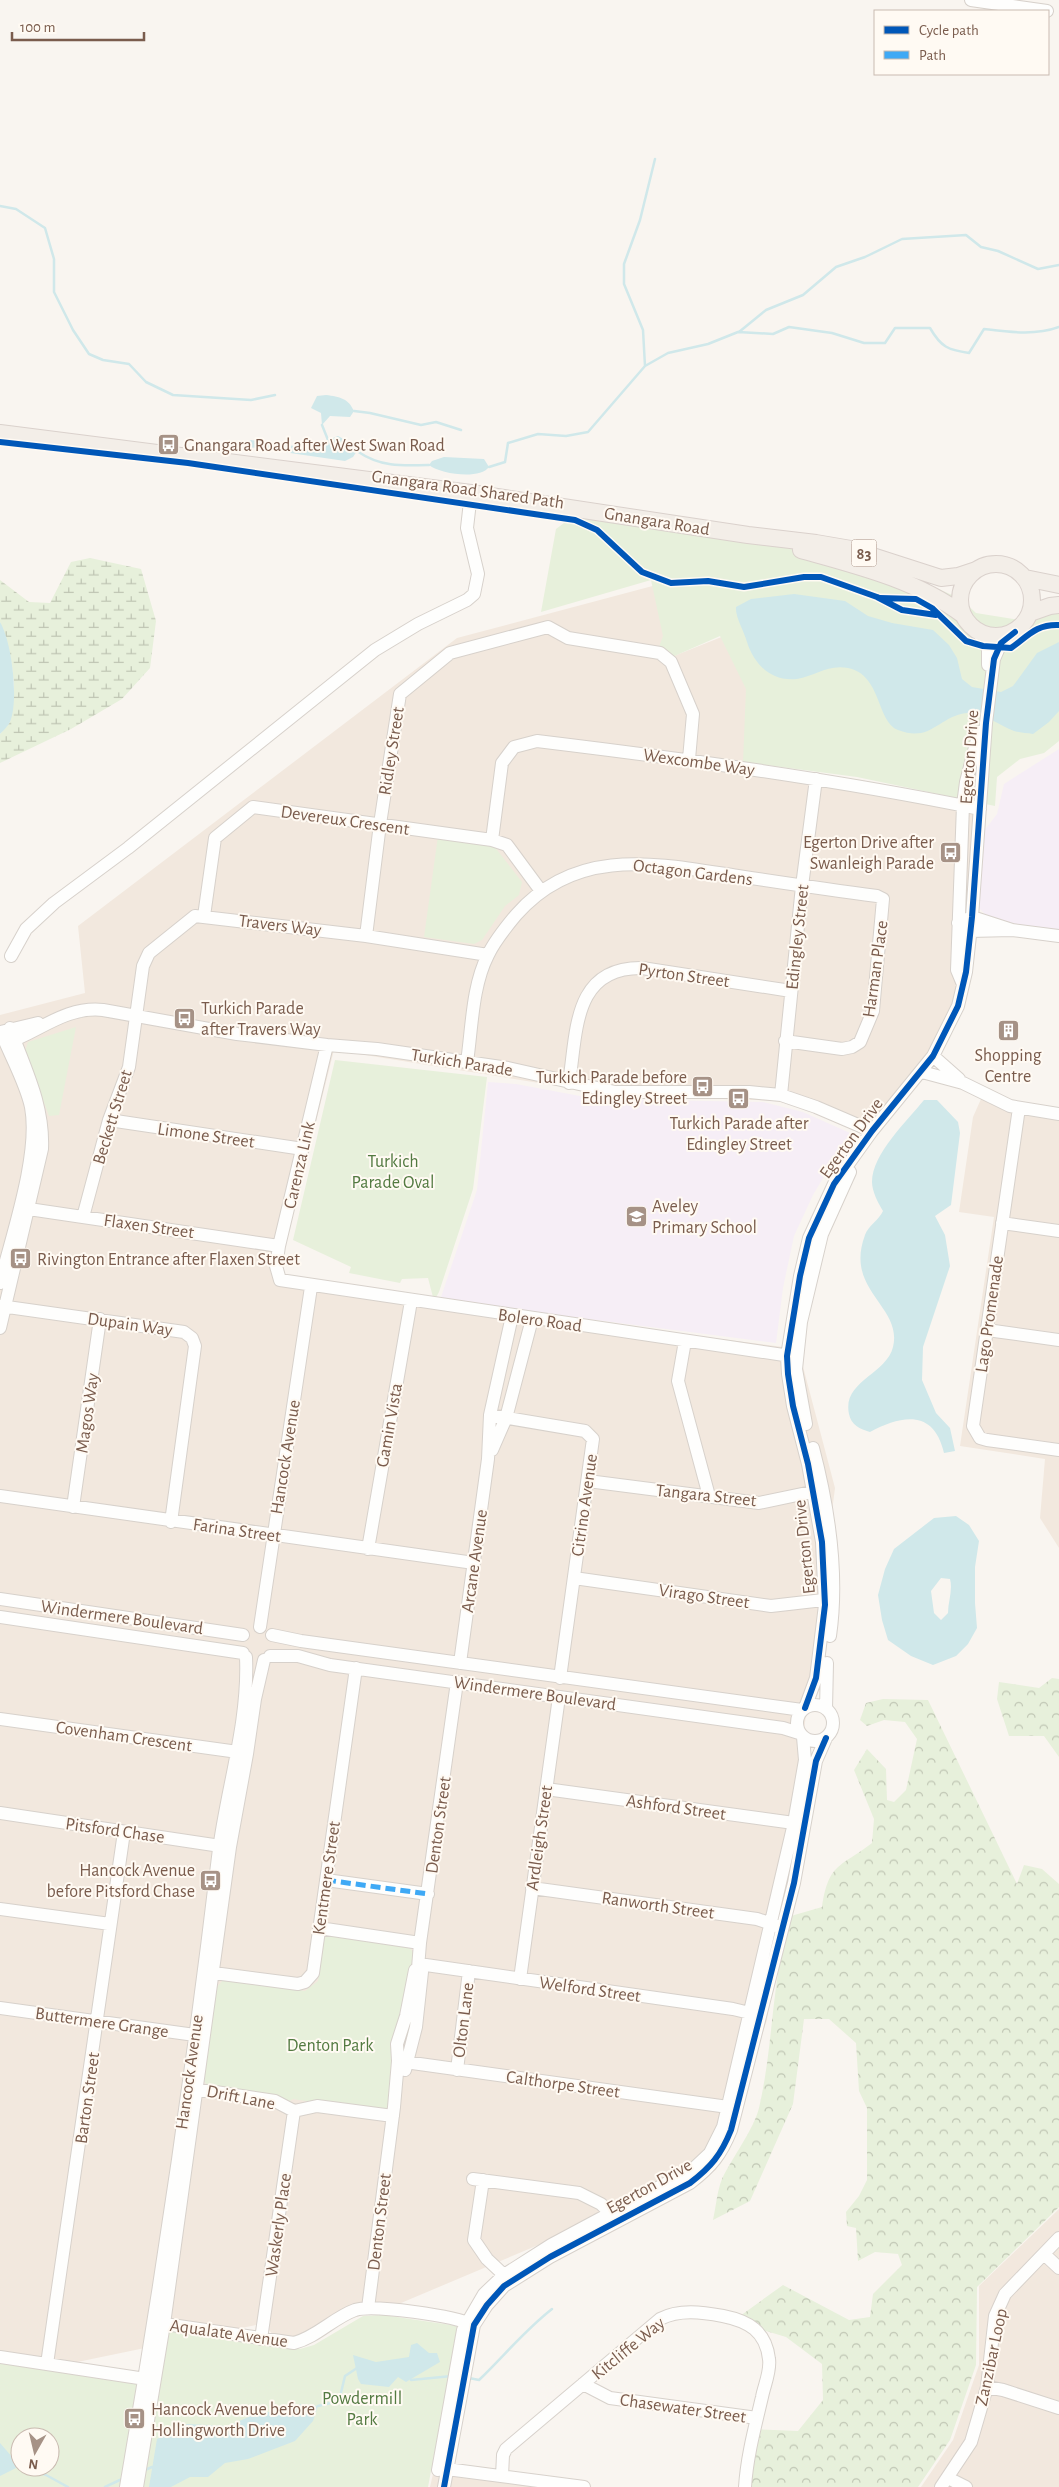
<svg xmlns="http://www.w3.org/2000/svg" width="1059" height="2487" font-family="'Alegreya Sans',sans-serif">
<style>
.residential{fill:#f2e8de}
.education{fill:#f6eef6}
.forest{fill:url(#forest-crowns)}
.wetland{fill:url(#wetland-marsh)}
.park{fill:#e7f0db;fill-rule:evenodd}
.water{fill:#d0e8ea;fill-rule:evenodd}
.lines{fill:none;stroke-linecap:round;stroke-linejoin:round}
.stream{stroke:#d0e8ea;stroke-width:2.5}
.minor-casing{stroke:#d7d1cb;stroke-width:14}
.major-casing{stroke:#dad1cc;stroke-width:18}
.minor{stroke:#fefefd;stroke-width:12}
.major{stroke:#f3eee8;stroke-width:16}
.quiet{stroke:#3fa9f5;stroke-width:5;stroke-dasharray:10 5;stroke-linecap:butt}
.cycleway-casing{stroke:#fffaf3;stroke-width:9}
.cycleway{stroke:#0057b8;stroke-width:6}
.labels{text-anchor:middle;stroke-width:4;stroke-linejoin:round;paint-order:stroke}
.shield{fill:#fffaf3;stroke:#a28b7f;stroke-width:1}
.shield-label{font-size:16px;font-weight:bold;fill:#7a5c4d}
.poi-label{font-size:18px;fill:#7a5c4d;stroke:#fffaf3;text-anchor:start}
.street-label{font-size:18px;fill:#7a5c4d;stroke:#fffaf3}
.park-label{font-size:18px;fill:#537a41;stroke:#fffaf3}
</style>
<defs>
<pattern id="forest-crowns" width="20" height="18" patternUnits="userSpaceOnUse" patternTransform="scale(1.25)"><rect width="20" height="18" fill="#e7f0db"/><path d="M2 6a3 3 0 1 1 6 0M12 15a3 3 0 1 1 6 0" fill="none" stroke="#c0c6b4"/></pattern>
<pattern id="wetland-marsh" width="20" height="14" patternUnits="userSpaceOnUse" patternTransform="scale(1.25)"><rect width="20" height="14" fill="#e7f0db"/><path d="M1 5h8M5 5V1M11 12h8M15 12V8" fill="none" stroke="#c0c6b4"/></pattern>
</defs>
<rect width="100%" height="100%" fill="#f9f5f0"/>
<path class="residential" d="M660,584L674,656L729,634L756,689L753,767L861,780L981,805L961,1006L927,1074L872,1136L785,1101L620,1096L334,1050L280,1265L287,1279L354,1292L783,1347L801,1359L835,1488L767,2020L716,2170L401,2303H375L311,2331L287,2338L274,2336L269,2330L270,2322L0,2378V1015L85,993L78,926L457,638Z
M985,1090L1009,1101L1059,1110V1548L1040,1518L1045,1459L960,1446L994,1217L959,1212L973,1117Z
M1059,2209V2487H921L953,2440L979,2365V2286Z
M433,2474L551,2487H430Z"/>
<path class="education" d="M1059,749V930L992,921L979,908L984,831L997,814L1004,784Z
M488,1082L516,1084L596,1099L763,1102L803,1112L850,1133L813,1195L794,1236L783,1288L776,1343L440,1300L477,1190Z"/>
<path class="forest" d="M1052,1678L1059,1679V1757L1044,1736H1009L997,1699L999,1682L1039,1688Z
M883,1699L928,1700L1017,1884L1024,1865L1042,1869L1059,1884V2207L977,2287L976,2365L950,2440L918,2487H749L752,2429L798,2431L823,2400L822,2364L786,2337L733,2321L783,2285L849,2320L870,2317L873,2294L902,2265L898,2254L875,2252L858,2261L856,2228L847,2226L846,2212L859,2196L867,2180V2108L859,2091L856,2043L829,2019H804L793,2104L750,2201L713,2220C716,2207 717,2191 722,2179C732,2158 754,2129 759,2108C774,2044 771,1978 791,1916L822,1907C829,1862 840,1868 872,1843L874,1819L854,1770L867,1749L886,1769L887,1800L894,1802L906,1790L917,1739L905,1722L884,1720L867,1726L860,1720L866,1703Z"/>
<path class="wetland" d="M90,558L141,569L156,621L150,668L122,699L71,729L0,763V734L10,722L14,686L12,665L0,622V580L29,602L50,603L71,562Z"/>
<path class="park" d="M576,514L772,542L839,557L932,586L961,599L976,613L1020,620L1030,613L1059,608V741L1044,753L1020,759L997,777L995,806L857,777L743,762L746,689L720,636L670,658L659,647L663,636L651,580L541,612L556,529Z
M438,836L494,846L522,882L519,895L505,906L482,940L474,944L424,937Z
M76,1027L59,1115L49,1116L25,1051L28,1042Z
M335,1060L487,1077L473,1189L439,1292L434,1301L428,1278L402,1279L400,1283L349,1273L351,1267L293,1240Z
M328,1935L410,1948L414,1954L392,2046L393,2061L390,2114L293,2099L288,2102L207,2085L204,2081L217,1987L223,1980L228,1979L305,1991L318,1981L324,1939Z
M383,2315L458,2326L428,2487H143L168,2329L300,2349L314,2345L363,2316Z
M0,2362L139,2382L122,2487H0ZM20,2437H50V2467H20Z"/>
<path class="water" d="M326,395C340,397 348,398 354,411L350,417L330,416L322,425L321,413L311,408L317,396Z
M338,436L351,443L357,451L353,457L345,461L249,447L246,443L251,440L324,450L328,440Z
M444,457L484,459L489,467C480,480 440,474 429,465L432,461Z
M794,594L845,601L868,616L892,623L933,630L949,645L957,658L962,679L972,687L1001,692L1013,686L1037,653L1059,642V711L1049,722L1033,734C1027,733 1020,733 1014,731C998,725 979,709 961,714C937,720 929,742 898,730C876,721 882,675 848,668C828,664 815,676 797,679C771,682 754,664 747,642C744,631 735,617 736,607L751,599Z
M0,622C12,642 19,700 10,722C8,726 3,731 0,734Z
M924,1100H937L958,1122L960,1133L951,1205L935,1216L945,1235L950,1266L923,1347L922,1380L936,1413L950,1428L955,1451L944,1453C934,1409 902,1415 870,1432C860,1429 851,1425 849,1414C842,1381 886,1375 893,1347C903,1306 844,1291 865,1235C868,1226 879,1220 883,1211C878,1203 872,1191 872,1182C872,1154 907,1121 924,1100Z
M956,1516L969,1525L979,1541L975,1567V1603L977,1628L968,1644L956,1656L933,1665L911,1656L888,1640L882,1620L878,1595L885,1569L894,1549L934,1518ZM941,1578L950,1579C953,1590 948,1602 948,1613L941,1620L934,1613L931,1591Z
M417,2343L429,2353H437L440,2362L406,2382L398,2377L389,2387L361,2384L358,2379L353,2355L376,2362L409,2357L411,2345Z
M301,2404L318,2406L313,2421L295,2441L248,2459L225,2463L208,2477H190L171,2487H149L157,2439L187,2424L228,2426L260,2412H282Z
M0,2443L20,2466L0,2476Z"/>
<g class="lines">
<path class="stream" d="M0,206L16,209L45,228L54,259V292L73,330L89,354L103,360L129,364L146,382L173,395L251,400L275,395
M739,332L766,310L803,295L836,267L865,257L902,239L966,235L981,247L998,251L1038,269L1059,265
M645,366L643,330L624,284V264L640,220L655,159
M354,411L370,413L421,425L436,422L461,430
M322,425L328,440
M357,451C380,467 401,466 429,465
M489,467L505,462L508,443L538,434L566,436L588,432L645,366L668,353L708,344L738,332L773,334L789,327L832,333L864,343H885L895,328H930C941,347 948,350 969,353L984,329C1009,332 1035,336 1059,327
M469,2378L479,2380C504,2356 525,2330 552,2309
M411,2380L452,2376
M318,2406L339,2401L345,2376L357,2368
M24,2467L46,2475L68,2487
M145,2470L152,2467
M105,2487L122,2479"/>
<defs>
<path id="minor" d="M971,0L1047,11
M979,633L988,649V665
M492,840L502,763L514,747L537,741C685,759 833,779 980,809
M204,916L215,838L253,807L492,840L507,845L541,891
M1012,930L972,917L958,923L970,931L1012,930L1059,936
M366,936L380,824L400,694L450,653L548,627L568,638L660,653L671,662L693,714L689,759
M11,956L26,929L54,903L128,848L375,650L418,624L467,600L474,594L478,574L467,528L471,493
M962,982L957,970L963,805L966,782L979,732
M6,1043C39,1032 65,1006 103,1010L237,1034L327,1045L377,1049L508,1068L615,1092H749L781,1095L816,1107L872,1131
M327,1045L279,1246L276,1266L280,1280L797,1357
M933,1056L959,1079
M467,1062C472,1028 472,986 488,955C495,940 506,927 516,915C577,845 658,864 738,876C784,883 831,890 877,896L883,899L873,1011L860,1042L852,1047L842,1049L785,1041
M922,1072L963,1083L1010,1106L1059,1114
M569,1083C577,1031 573,967 642,968L791,991
M781,1095L802,886L816,779
M1019,1108L973,1426L980,1438L987,1440L1059,1450
M109,1120L303,1149
M22,1208L279,1246
M83,1217L109,1120L129,1067L143,966L149,953L195,916L366,936L488,955
M1002,1223L1059,1231
M0,1283C12,1235 40,1154 31,1107C26,1083 10,1055 1,1032L38,1023
M0,1306L184,1332L192,1338L195,1346L171,1522
M0,1328L42,1149C44,1105 25,1069 10,1028
M987,1330L1059,1340
M685,1341L678,1381L709,1496
M490,1415L585,1431L593,1439L560,1678
M806,1424L796,1369L801,1322L822,1234L850,1172
M813,1448C829,1509 839,1573 830,1636
M492,1450L506,1418L532,1319
M588,1481L759,1503L821,1490
M0,1496L474,1563
M73,1507L100,1319
M368,1549L411,1301
M574,1578L771,1606L832,1599
M0,1599L243,1635
M0,1617L243,1653
M260,1627L311,1287
M272,1635L301,1641L802,1710
M270,1656H298L330,1665L783,1728L799,1733
M460,1663L488,1459L490,1415L512,1316
M797 1723a18 18 0 1 1 36 0a18 18 0 1 1-36 0Z
M805,1708L816,1678L825,1605L822,1542L808,1464L793,1406L788,1374L787,1356L800,1276L809,1238L834,1184L872,1131L933,1056L958,1006L966,972L972,917L986,723L994,659L1001,643L1015,632
M826,1709L827,1663
M0,1719L245,1753
M546,1789L801,1824
M0,1813L227,1847
M326,1880L428,1894
M532,1888L757,1919L778,1926
M0,1909L110,1924
M319,1928L420,1943
M419,1964L733,2009L758,2015
M206,1972L298,1984L305,1982L313,1973L356,1668
M520,1979L559,1697
M0,2008L202,2036
M398,2061L728,2107
M405,2070L416,2027L422,1972L418,1968
M457,2070L469,1971
M189,2088L275,2101L294,2111
M294,2111L317,2106L393,2116
M473,2179L579,2193L601,2204L610,2213
M483,2180L474,2240L487,2259L504,2275
M1044,2254L1059,2268
M368,2308L394,2107L398,2061L397,2044L406,2016L415,1970L418,1968L420,1943L457,1682
M158,2323L294,2343C317,2337 333,2318 355,2310C373,2304 455,2316 473,2325
M261,2339L294,2111
M0,2357L152,2380
M47,2364L124,1832
M583,2384L610,2398L757,2418
M987,2387L1003,2390L1059,2408
M439,2468L584,2487
M438,2470L463,2330L484,2294L504,2275L551,2245L693,2169L710,2153L723,2127L794,1823L805,1760L803,1737
M502,2476L503,2455L506,2449L660,2319C679,2309 702,2312 723,2316C748,2321 766,2331 769,2359C771,2371 764,2386 762,2397C755,2427 747,2456 745,2487
M948,2478L966,2487
M126,2487C162,2278 193,2067 218,1857C226,1790 249,1724 246,1657
M137,2487L164,2324L230,1847L247,1754L255,1699L264,1660
M444,2487L474,2325L487,2305L504,2286L550,2257L690,2183C711,2167 721,2155 731,2130L794,1883L816,1761L826,1738
M941,2487L971,2442L987,2387L995,2316L1005,2294L1059,2238"/>
<path id="major" d="M0,433L471,493L748,535L816,543L851,549L941,578L958,576L976,570
M801,550C855,565 917,580 963,615
M960 600a36 36 0 1 1 72 0a36 36 0 1 1-72 0Z
M1025,578L1059,585
M1030,613L1050,606L1059,605"/>
</defs>
<use href="#minor" class="minor-casing"/>
<use href="#major" class="major-casing"/>
<use href="#minor" class="minor"/>
<use href="#major" class="major"/>
<path class="quiet" d="M326,1880L428,1894"/>
<defs>
<path id="cycleway" d="M0,442L188,463L575,520L597,530L642,572L671,583L708,581L744,587L804,577H821L877,597L902,610L936,615
M880,598L916,599L932,608L966,641L983,646L1011,648C1028,636 1036,624 1059,625
M805,1708L816,1678L825,1605L822,1542L808,1464L793,1406L788,1374L787,1356L800,1276L809,1238L834,1184L872,1131L933,1056L958,1006L966,972L972,917L986,723L994,659L1001,643L1015,632
M444,2487L474,2325L487,2305L504,2286L550,2257L690,2183C711,2167 721,2155 731,2130L794,1883L816,1761L826,1738"/>
</defs>
<use href="#cycleway" class="cycleway-casing"/>
<use href="#cycleway" class="cycleway"/>
</g>
<defs>
<symbol id="bus-square" viewBox="-11 -11 22 22"><rect x="-9" y="-9" width="18" height="18" rx="4" fill="#a69286" stroke="#fffaf3"/><path d="M-5-6H5V4H4V6H2V4H-2V6H-4V4H-5ZM-3.5-4V0h7V-4ZM-3.5 1.2v1.5H-2V1.2ZM2 1.2v1.5H3.5V1.2Z" fill="#fff"/></symbol>
<symbol id="building-square" viewBox="-11 -11 22 22"><rect x="-9" y="-9" width="18" height="18" rx="4" fill="#a69286" stroke="#fffaf3"/><path d="M-4-6H4V6H1V3H-1V6H-4ZM-2.5-4.3h1.7v1.8h-1.7ZM.8-4.3h1.7v1.8H.8ZM-2.5-1h1.7V.8h-1.7ZM.8-1h1.7V.8H.8Z" fill="#fff"/></symbol>
<symbol id="school-square" viewBox="-11 -11 22 22"><rect x="-9" y="-9" width="18" height="18" rx="4" fill="#a69286" stroke="#fffaf3"/><path d="M0-5L7-2L0 1L-7-2ZM-4 1L0 2.5L4 1V4Q0 6-4 4Z" fill="#fff"/></symbol>
</defs>
<g fill-rule="evenodd">
<use href="#bus-square" x="156" y="432" width="25" height="25"/>
<use href="#bus-square" x="938" y="840" width="25" height="25"/>
<use href="#bus-square" x="172" y="1006" width="25" height="25"/>
<use href="#building-square" x="996" y="1018" width="25" height="25"/>
<use href="#bus-square" x="690" y="1074" width="25" height="25"/>
<use href="#bus-square" x="726" y="1086" width="25" height="25"/>
<use href="#school-square" x="624" y="1204" width="25" height="25"/>
<use href="#bus-square" x="8" y="1246" width="25" height="25"/>
<use href="#bus-square" x="198" y="1868" width="25" height="25"/>
<use href="#bus-square" x="122" y="2406" width="25" height="25"/>
</g>
<g class="labels">
<rect class="shield" x="851.5" y="539.5" width="25" height="27" rx="4"/>
<g class="shield-label">
<text x="864" y="559">83</text>
</g>
<g class="poi-label">
<text x="184" y="451">Gnangara Road after West Swan Road</text>
<text x="934" y="848" text-anchor="end">Egerton Drive after<tspan x="934" dy="21">Swanleigh Parade</tspan></text>
<text x="201" y="1014">Turkich Parade<tspan x="201" dy="21">after Travers Way</tspan></text>
<text x="1008" y="1061" text-anchor="middle">Shopping<tspan x="1008" dy="21">Centre</tspan></text>
<text x="687" y="1083" text-anchor="end">Turkich Parade before<tspan x="687" dy="21">Edingley Street</tspan></text>
<text x="739" y="1129" text-anchor="middle">Turkich Parade after<tspan x="739" dy="21">Edingley Street</tspan></text>
<text x="652" y="1212">Aveley<tspan x="652" dy="21">Primary School</tspan></text>
<text x="37" y="1265">Rivington Entrance after Flaxen Street</text>
<text x="195" y="1876" text-anchor="end">Hancock Avenue<tspan x="195" dy="21">before Pitsford Chase</tspan></text>
<text x="151" y="2415">Hancock Avenue before<tspan x="151" dy="21">Hollingworth Drive</tspan></text>
</g>
<g class="street-label">
<text transform="translate(468 489) rotate(8)" y="6">Gnangara Road Shared Path</text>
<text transform="translate(657 521) rotate(9)" y="6">Gnangara Road</text>
<text transform="translate(391 751) rotate(-81)" y="6">Ridley Street</text>
<text transform="translate(969 757) rotate(-86)" y="6">Egerton Drive</text>
<text transform="translate(699 762) rotate(8)" y="6">Wexcombe Way</text>
<text transform="translate(345 820) rotate(8)" y="6">Devereux Crescent</text>
<text transform="translate(693 872) rotate(7)" y="6">Octagon Gardens</text>
<text transform="translate(280 925) rotate(7)" y="6">Travers Way</text>
<text transform="translate(797 937) rotate(-84)" y="6">Edingley Street</text>
<text transform="translate(875 969) rotate(-82)" y="6">Harman Place</text>
<text transform="translate(684 975) rotate(8)" y="6">Pyrton Street</text>
<text transform="translate(462 1062) rotate(9)" y="6">Turkich Parade</text>
<text transform="translate(112 1117) rotate(-73)" y="6">Beckett Street</text>
<text transform="translate(206 1135) rotate(8)" y="6">Limone Street</text>
<text transform="translate(851 1138) rotate(-54)" y="6">Egerton Drive</text>
<text transform="translate(299 1165) rotate(-77)" y="6">Carenza Link</text>
<text transform="translate(149 1226) rotate(8)" y="6">Flaxen Street</text>
<text transform="translate(989 1314) rotate(-82)" y="6">Lago Promenade</text>
<text transform="translate(540 1320) rotate(8)" y="6">Bolero Road</text>
<text transform="translate(130 1324) rotate(8)" y="6">Dupain Way</text>
<text transform="translate(87 1413) rotate(-82)" y="6">Magos Way</text>
<text transform="translate(389 1425) rotate(-80)" y="6">Gamin Vista</text>
<text transform="translate(285 1457) rotate(-81)" y="6">Hancock Avenue</text>
<text transform="translate(706 1495) rotate(6)" y="6">Tangara Street</text>
<text transform="translate(584 1505) rotate(-82)" y="6">Citrino Avenue</text>
<text transform="translate(237 1530) rotate(8)" y="6">Farina Street</text>
<text transform="translate(804 1547) rotate(-96)" y="6">Egerton Drive</text>
<text transform="translate(474 1561) rotate(-82)" y="6">Arcane Avenue</text>
<text transform="translate(704 1596) rotate(8)" y="6">Virago Street</text>
<text transform="translate(122 1617) rotate(8)" y="6">Windermere Boulevard</text>
<text transform="translate(535 1693) rotate(8)" y="6">Windermere Boulevard</text>
<text transform="translate(124 1736) rotate(8)" y="6">Covenham Crescent</text>
<text transform="translate(676 1807) rotate(8)" y="6">Ashford Street</text>
<text transform="translate(438 1825) rotate(-82)" y="6">Denton Street</text>
<text transform="translate(115 1830) rotate(8)" y="6">Pitsford Chase</text>
<text transform="translate(539 1838) rotate(-82)" y="6">Ardleigh Street</text>
<text transform="translate(326 1878) rotate(-82)" y="6">Kentmere Street</text>
<text transform="translate(658 1905) rotate(8)" y="6">Ranworth Street</text>
<text transform="translate(590 1989) rotate(8)" y="6">Welford Street</text>
<text transform="translate(463 2020) rotate(-83)" y="6">Olton Lane</text>
<text transform="translate(102 2022) rotate(8)" y="6">Buttermere Grange</text>
<text transform="translate(189 2072) rotate(-82)" y="6">Hancock Avenue</text>
<text transform="translate(563 2084) rotate(8)" y="6">Calthorpe Street</text>
<text transform="translate(241 2097) rotate(11)" y="6">Drift Lane</text>
<text transform="translate(87 2098) rotate(-82)" y="6">Barton Street</text>
<text transform="translate(649 2186) rotate(-29)" y="6">Egerton Drive</text>
<text transform="translate(379 2222) rotate(-83)" y="6">Denton Street</text>
<text transform="translate(278 2225) rotate(-82)" y="6">Waskerly Place</text>
<text transform="translate(229 2333) rotate(8)" y="6">Aqualate Avenue</text>
<text transform="translate(628 2348) rotate(-39)" y="6">Kitcliffe Way</text>
<text transform="translate(991 2357) rotate(-78)" y="6">Zanzibar Loop</text>
<text transform="translate(683 2408) rotate(8)" y="6">Chasewater Street</text>
</g>
<g class="park-label">
<text x="393" y="1167">Turkich<tspan x="393" dy="21">Parade Oval</tspan></text>
<text x="330" y="2051">Denton Park</text>
<text x="362" y="2404">Powdermill<tspan x="362" dy="21">Park</tspan></text>
</g>
</g>
<rect x="874" y="10" width="175" height="65" fill="#fffaf3" stroke="#cabbb1"/>
<rect x="884" y="26" width="25" height="8" fill="#0057b8" stroke="#cabbb1"/>
<text x="919" y="35" font-size="15" fill="#7a5c4d">Cycle path</text>
<rect x="884" y="51" width="25" height="8" fill="#3fa9f5" stroke="#cabbb1"/>
<text x="919" y="60" font-size="15" fill="#7a5c4d">Path</text>
<g transform="translate(35 2452) rotate(188)"><circle r="24" fill="#fffaf3" stroke="#cabbb1"/>
<path d="M0-4L9 19L0 12L-9 19Z" fill="#a69286"/>
<text y="-8" font-size="14" font-weight="bold" text-anchor="middle" fill="#7a5c4d">N</text>
</g>
<path d="M12 32v8h132v-8" fill="none" stroke="#7a5c4d" stroke-width="2.5"/>
<text x="20" y="32" font-size="15" fill="#7a5c4d" stroke="#fffaf3" stroke-width="4" paint-order="stroke">100 m</text>
</svg>
